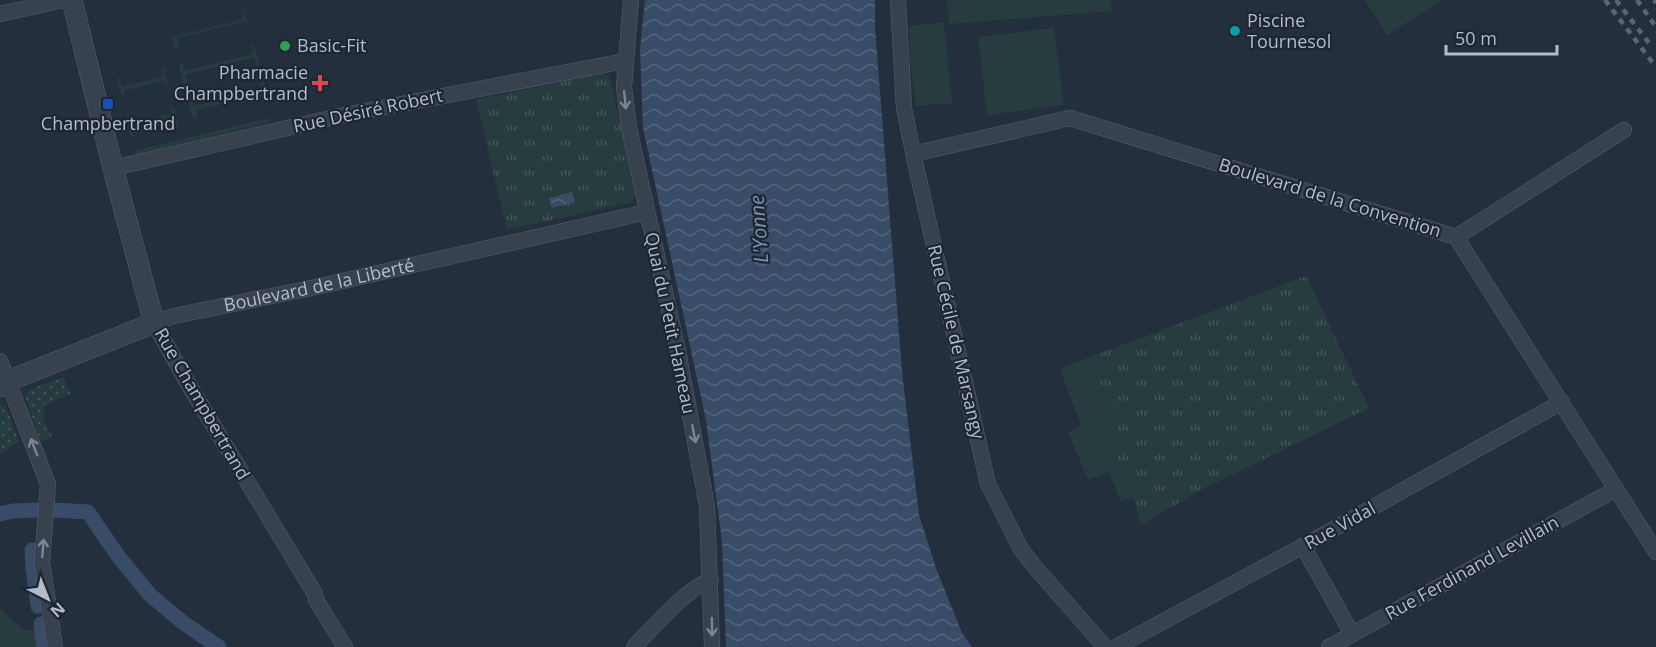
<svg xmlns="http://www.w3.org/2000/svg" width="1656" height="647" font-family="'Open Sans',sans-serif">
<style>
.grass{fill:#263c3f}
.park{fill:url(#park-tufts)}
.garden{fill:url(#garden-dots)}
.water{fill:url(#water-waves)}
.lines{fill:none;stroke-linecap:round;stroke-linejoin:round}
.canal{stroke:#394c67;stroke-width:15}
.minor-casing{stroke:#565f6c;stroke-width:16}
.tertiary-casing{stroke:#565f6c;stroke-width:21}
.minor{stroke:#38414e;stroke-width:15}
.tertiary{stroke:#38414e;stroke-width:20}
.rail{stroke:#5a6575;stroke-width:4.5;stroke-dasharray:6 6;stroke-linecap:butt}
.oneway{stroke:#7c8592}
.culture-dot{fill:#0f9aa8;stroke:#1d2633;stroke-width:2}
.leisure-dot{fill:#2e9e5b;stroke:#1d2633;stroke-width:2}
.health-dot{fill:#e0444e;stroke:#1d2633;stroke-width:2}
.transit-dot{fill:#1a4fb4;stroke:#1d2633;stroke-width:2}
.labels{text-anchor:middle;stroke-width:4.5;stroke-linejoin:round;paint-order:stroke}
.poi-label{font-size:18px;fill:#b4bcc9;stroke:#1d2633;text-anchor:start}
.street-label{font-size:18px;fill:#b4bcc9;stroke:#1d2633}
.water-label{font-size:20px;font-style:italic;fill:#7c92b1;stroke:#1d2633}
</style>
<defs>
<pattern id="park-tufts" width="24" height="20" patternUnits="userSpaceOnUse" patternTransform="scale(1.5)"><rect width="24" height="20" fill="#263c3f"/><path d="M3 7l-1-3M5 7V3M7 7l1-3M15 17l-1-3M17 17v-4M19 17l1-3" fill="none" stroke="#435659"/></pattern>
<pattern id="garden-dots" width="8" height="8" patternUnits="userSpaceOnUse" patternTransform="scale(1.5)"><rect width="8" height="8" fill="#263c3f"/><path d="M2 2h.1M6 6h.1" fill="none" stroke="#435659" stroke-width="1.8" stroke-linecap="round"/></pattern>
<pattern id="water-waves" width="16" height="10" patternUnits="userSpaceOnUse" patternTransform="scale(1.5)"><rect width="16" height="10" fill="#394c67"/><path d="M0 5q4-4 8 0t8 0" fill="none" stroke="#53647b"/></pattern>
</defs>
<rect width="100%" height="100%" fill="#242f3e"/>
<path class="grass" d="M947,0H1111L1112,11L949,24Z
M1365,0H1442L1387,35Z
M242,8H243L249,30L245,21L177,38L179,50L174,48L173,37L244,19Z
M944,22L952,103L916,106L910,58L909,26Z
M1054,28L1064,105L987,115L978,37Z
M251,43L255,48L259,64L257,67L254,57L186,75L187,85L183,83L179,66L180,61L183,64L185,71L253,54Z
M164,68L168,89L163,80L124,91L125,97L122,98L117,78L119,77L122,87L163,77L161,69Z
M260,78C266,83 270,95 267,103L263,92L196,110L197,120L193,118L188,100L191,98L194,106L262,89Z
M170,105L174,107L178,124L176,127L173,117L131,127L134,138L130,135L126,118L128,114L131,124L172,113Z
M268,118L270,122L136,155L134,151Z
M1090,357L1118,430L1107,435L1133,497L1120,501L1109,472L1088,480L1068,432L1081,425L1060,369Z
M0,608L25,631L36,629L39,647H0Z"/>
<path class="park" d="M604,73L610,78L636,195L632,202L507,230L476,100Z
M1306,276L1369,408L1201,490L1141,525L1133,497L1107,435L1118,430L1090,357Z"/>
<path class="garden" d="M63,377L71,394L43,406L45,413L43,419L52,436L41,442L25,396L29,390Z
M0,405L6,407L19,441L0,455Z"/>
<path class="water" d="M645,0H875V28L902,371L919,515L937,571L962,633L972,647H726L722,541L706,420L643,128L640,49Z
M572,192L575,202L552,208L549,198Z"/>
<g class="lines">
<path class="canal" d="M54,510L88,512L118,556L150,595L185,624L219,647
M0,514L13,511L36,510
M32,550L33,568L38,606
M41,624L44,647"/>
<defs>
<g id="minor">
<path d="M631,0L624,87L629,128L678,351L707,506L712,647"/>
<path d="M898,0L904,108L915,162L988,484L1021,549L1034,566L1105,647"/>
<path d="M0,14L63,0"/>
<path d="M913,154L1070,118L1456,237L1656,552"/>
<path d="M113,168L344,115L625,61"/>
<path d="M1456,237L1624,130"/>
<path d="M0,361L48,484L42,562L55,647"/>
<path d="M1303,546L1352,634"/>
<path id="s1" d="M345,647L316,600L315,594L186,380L154,323L174,316L316,287L647,212"/>
<path d="M634,647C654,627 685,589 711,580"/>
<path d="M1116,647L1303,546L1562,402"/>
<path d="M1329,647L1616,489"/>
</g>
<path id="tertiary" d="M0,387L8,381L154,323L113,168L72,0"/>
</defs>
<use href="#minor" class="minor-casing"/>
<use href="#tertiary" class="tertiary-casing"/>
<use href="#minor" class="minor"/>
<use href="#tertiary" class="tertiary"/>
<path class="rail" d="M1605,0L1656,67
M1616,0L1649,43
M1637,0L1656,27
M1654,0L1656,3"/>
</g>
<defs><path id="oneway-shaft" d="M-6 0H5M1.5-3L5.5 0L1.5 3" fill="none" stroke-width="1.6" stroke-linecap="round" stroke-linejoin="round" transform="scale(1.5)"/></defs>
<g class="oneway">
<use href="#oneway-shaft" transform="translate(625 100) rotate(84)"/>
<use href="#oneway-shaft" transform="translate(694 434) rotate(79)"/>
<use href="#oneway-shaft" transform="translate(34 447) rotate(-111)"/>
<use href="#oneway-shaft" transform="translate(43 548) rotate(-85)"/>
<use href="#oneway-shaft" transform="translate(712 627) rotate(89)"/>
</g>
<circle class="culture-dot" cx="1235" cy="31" r="6"/>
<circle class="leisure-dot" cx="285" cy="46" r="6"/>
<path class="health-dot" d="M317 74h6v6h6v6h-6v6h-6v-6h-6v-6h6z"/>
<rect class="transit-dot" x="102" y="98" width="12" height="12" rx="3"/>
<g class="labels">
<g class="poi-label">
<text x="1247" y="27">Piscine<tspan x="1247" dy="21">Tournesol</tspan></text>
<text x="297" y="52">Basic-Fit</text>
<text x="308" y="79" text-anchor="end">Pharmacie<tspan x="308" dy="21">Champbertrand</tspan></text>
<text x="108" y="130" text-anchor="middle">Champbertrand</text>
</g>
<g class="street-label">
<text transform="translate(368 111) rotate(-12)" y="6">Rue Désiré Robert</text>
<text transform="translate(1330 198) rotate(17)" y="6">Boulevard de la Convention</text>
<text dy="6" stroke="none"><textPath href="#s1" startOffset="546">Boulevard de la Liberté</textPath></text>
<text transform="translate(670 323) rotate(78)" y="6">Quai du Petit Hameau</text>
<text transform="translate(956 342) rotate(77)" y="6">Rue Cécile de Marsangy</text>
<text transform="translate(202 404) rotate(60)" y="6">Rue Champbertrand</text>
<text transform="translate(1340 526) rotate(-29)" y="6">Rue Vidal</text>
<text transform="translate(1472 568) rotate(-29)" y="6">Rue Ferdinand Levillain</text>
</g>
<g class="water-label">
<text transform="translate(759 229) rotate(-94)" y="7">L'Yonne</text>
</g>
</g>
<g transform="translate(48 599) rotate(138)" stroke="#1d2633" stroke-width="4.5" paint-order="stroke">
<path d="M0-4.5L10 22L0 15L-10 22Z" fill="#b4bcc9"/>
<text y="-9" font-size="16" font-weight="bold" text-anchor="middle" fill="#b4bcc9">N</text>
</g>
<path d="M1446 45v9h111v-9" fill="none" stroke="#b4bcc9" stroke-width="3"/>
<text x="1455" y="45" font-size="18" fill="#b4bcc9" stroke="#1d2633" stroke-width="4.5" paint-order="stroke">50 m</text>
</svg>
